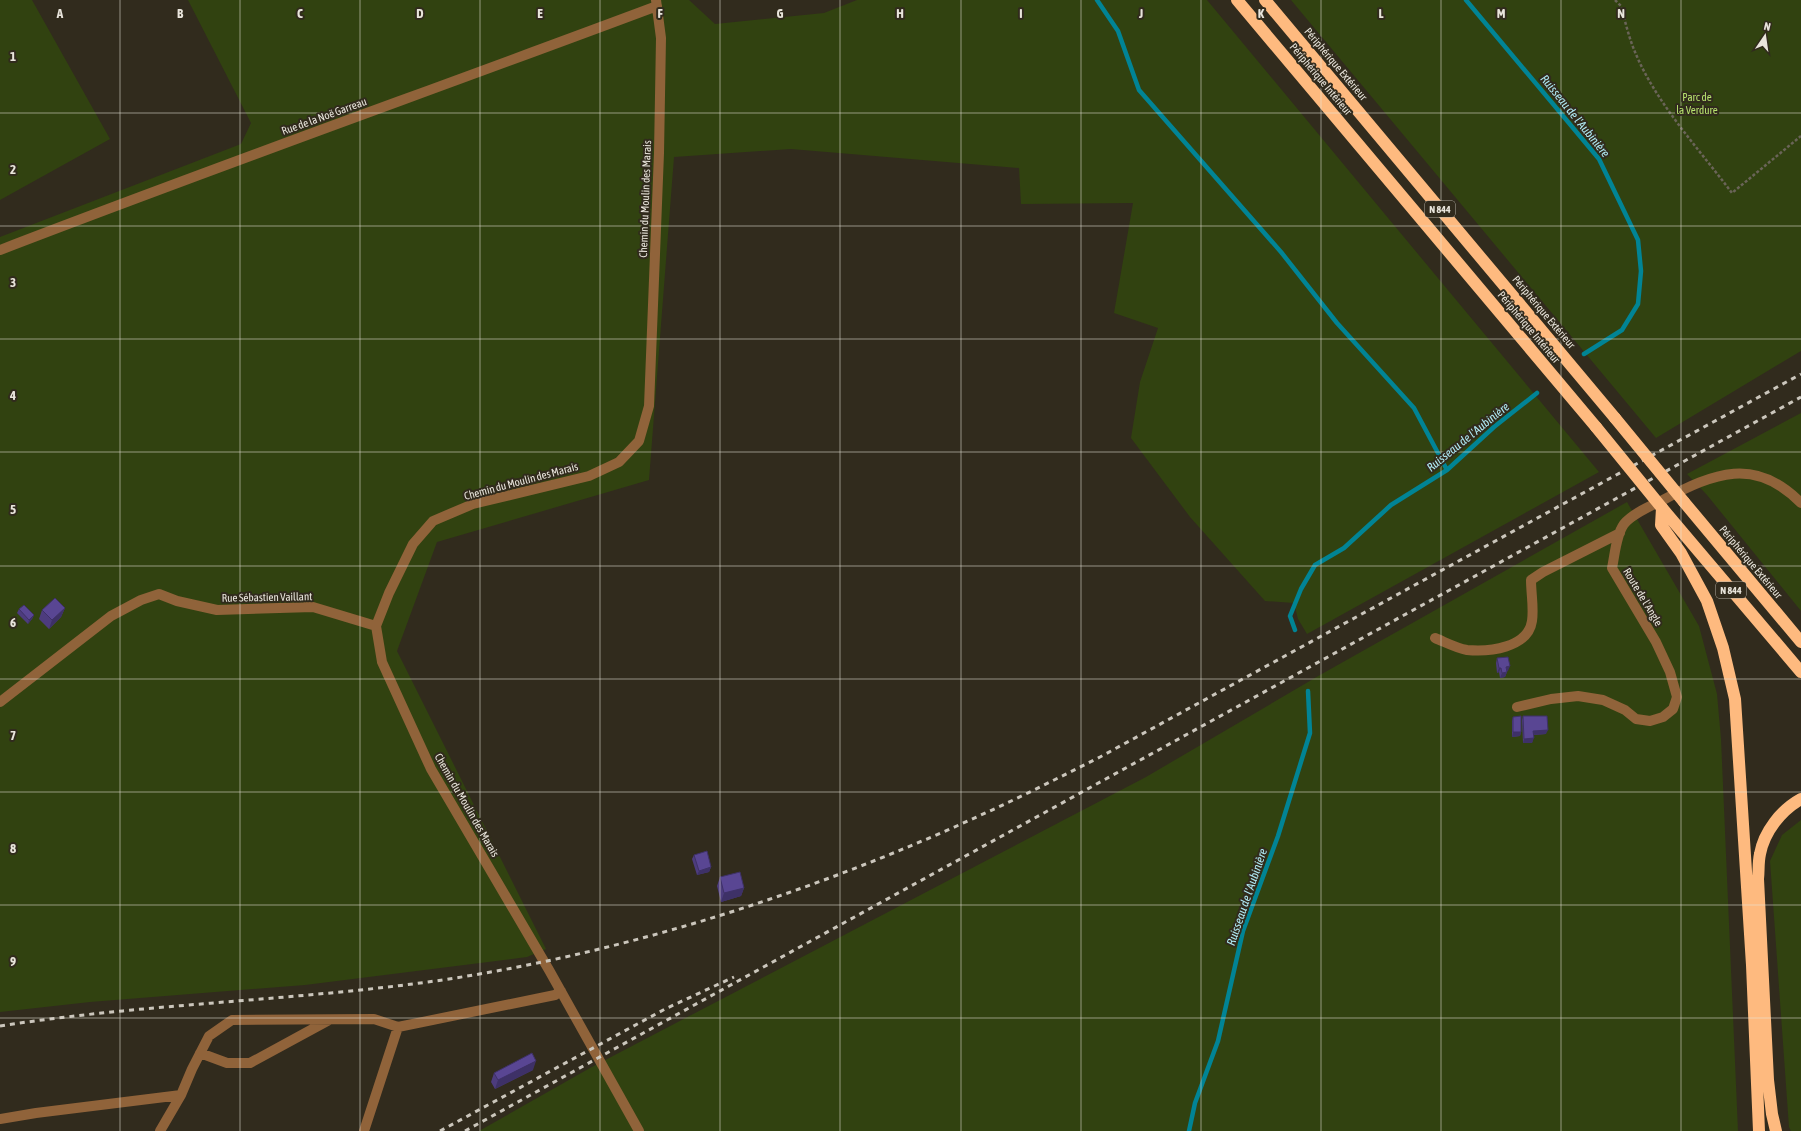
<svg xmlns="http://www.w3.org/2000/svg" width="1801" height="1131" font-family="'Asap Condensed',sans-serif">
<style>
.green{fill:#314210}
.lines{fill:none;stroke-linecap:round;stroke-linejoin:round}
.stream{stroke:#018495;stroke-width:4.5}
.path{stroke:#6a6458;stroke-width:2.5;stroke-dasharray:3 2;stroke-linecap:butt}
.minor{stroke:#90633a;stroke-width:10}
.highway{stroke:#feba7f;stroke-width:12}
.rail{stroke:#cbc6bc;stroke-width:3;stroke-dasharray:5 5;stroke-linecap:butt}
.highway-bridge{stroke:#feba7f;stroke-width:12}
.wall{fill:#4d3c7e}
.shaded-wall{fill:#3e3167}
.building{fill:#594693;stroke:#3e3167}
.grid{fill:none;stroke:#e9e5dc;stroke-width:1;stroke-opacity:0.55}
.labels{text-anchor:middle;stroke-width:4;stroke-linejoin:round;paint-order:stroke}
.shield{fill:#312b1d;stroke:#b2ada3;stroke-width:1}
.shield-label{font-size:10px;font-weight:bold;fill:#e9e5dc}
.street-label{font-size:11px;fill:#e9e5dc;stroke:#312b1d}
.park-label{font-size:11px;fill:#b8e36f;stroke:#312b1d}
.water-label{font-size:12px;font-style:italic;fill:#b1ebf6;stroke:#312b1d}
.grid-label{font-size:13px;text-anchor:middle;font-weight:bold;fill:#e9e5dc;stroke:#312b1d;stroke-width:4;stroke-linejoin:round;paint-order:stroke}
</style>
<rect width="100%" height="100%" fill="#312b1d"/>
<path class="green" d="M0,0H32L110,139L0,200Z
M188,0H689L715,24L824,13L857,0H1207L1599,472L1307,634L1298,619L1294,603L1265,601L1190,517L1131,438L1140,382L1158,328L1114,313L1133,203L1021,204L1019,168L791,149L674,157L649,480L437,542L397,651L546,949L527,957L305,985L90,1002L0,1012V237L241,144L251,123Z
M1291,0H1801V351L1656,438Z
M1801,413V611L1707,495L1687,474Z
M1627,502L1699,626L1717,694L1721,739L1738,1131H479L590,1068L1146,777L1320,675Z
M1801,820V1131H1791L1789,1127L1770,861L1782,835Z"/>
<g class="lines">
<path class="stream" d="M1097,0L1118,31L1139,90L1281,252L1337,323L1414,408L1447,470
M1466,0L1599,159L1638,240L1641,271L1638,304L1622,330L1584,354
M1295,630L1290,616L1301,589L1315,565L1344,548L1391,505L1447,470L1494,427L1537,393
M1189,1131L1195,1103L1218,1041L1243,931L1278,836L1310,733L1308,691"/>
<path class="path" d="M1615,0L1621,6C1625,21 1629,38 1635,52C1656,103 1699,149 1732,193L1801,136"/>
<path class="minor" d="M0,250C218,166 438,88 657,6
M1435,638C1445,642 1456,648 1467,650C1489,652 1528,648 1532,621C1534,608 1531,593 1531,580L1543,572L1620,533
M0,702L111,616L141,600L159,594L177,601L217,610L313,607L376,626
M1517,707L1551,699L1578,696L1603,700L1625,710L1636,719L1650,721L1663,717L1673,709L1677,697L1670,672L1656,642L1612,568C1615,554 1616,535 1624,524C1633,513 1651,506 1663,500C1714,473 1755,456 1801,503
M200,1053L227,1063H250L329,1020
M0,1119L36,1113L181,1095
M160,1131L181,1095L192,1069L209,1036L232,1020L374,1019L398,1027L555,995L561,991
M364,1131L398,1027
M639,1131L549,970L431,769L382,662L376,626L389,593L413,544L433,521L473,504L589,476L619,462L639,441L649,406L659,153L661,38L656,0"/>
<path class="highway" d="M1237,0L1596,427
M1265,0L1615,418
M1684,502L1801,642
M1662,508L1661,525L1681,553L1707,601L1723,648L1735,699L1752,965L1759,1131
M1662,508L1801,672
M1776,1131L1772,1114L1768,1080L1758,879C1759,871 1758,863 1760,854C1764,832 1781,810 1801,799"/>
<path class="rail" d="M0,1026C142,1004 286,1001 428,982C616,956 809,894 981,815C1021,797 1060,777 1100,757L1801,374
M440,1131L665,1009L734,977
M465,1131L1801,397"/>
<path class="highway-bridge" d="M1615,418L1684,502
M1596,427L1662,508"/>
</g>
<path class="wall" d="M65,608L61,617L49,629L39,619L42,610Z
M19,609L34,615L32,619L28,624L17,613Z
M1497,658L1508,671H1507V672L1505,677L1500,678L1499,672L1497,673L1496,663Z
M1523,716L1546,734L1534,735L1532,743H1523L1522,720Z
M1513,717L1521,732L1520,736L1512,737V721Z
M694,855L711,867L709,872L697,875L692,859Z
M720,877L744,888L741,896L721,902L717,886Z
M533,1070L495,1089L491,1082L494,1073Z"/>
<path class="shaded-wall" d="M65,608L61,617L49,629L52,620Z
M34,615L32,619L28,624L29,620Z
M1510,666L1508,671H1504L1506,667Z
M1499,668H1501L1499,672L1497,673Z
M1507,672L1505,677L1500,678L1502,673Z
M1548,730L1546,734L1532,735L1533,731Z
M1513,732H1521L1520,736L1512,737Z
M1534,738L1532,743H1523L1524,739Z
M711,867L709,872L697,875L699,871Z
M744,888L741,896L721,902L724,893Z
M536,1061L533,1070L495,1089L498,1080Z"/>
<path class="building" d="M55,598L65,608L52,620L42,610Z
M24,605L34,615L29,620L19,609Z
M1508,657L1510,666L1506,667L1507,672L1502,673L1501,668H1499L1497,658Z
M1521,716V732H1513V717Z
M1523,716H1547L1548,730L1533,731L1534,738L1524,739Z
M707,851L711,867L699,871L694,855Z
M740,872L744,888L724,893L720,877Z
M532,1053L536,1061L498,1080L494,1073Z"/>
<path class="grid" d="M120,0V1131M240,0V1131M360,0V1131M480,0V1131M600,0V1131M720,0V1131M840,0V1131M961,0V1131M1081,0V1131M1201,0V1131M1321,0V1131M1441,0V1131M1561,0V1131M1681,0V1131M0,113H1801M0,226H1801M0,339H1801M0,452H1801M0,566H1801M0,679H1801M0,792H1801M0,905H1801M0,1018H1801"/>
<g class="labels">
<g class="shield">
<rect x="1425" y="201" width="30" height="16" rx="3"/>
<rect x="1716" y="582" width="30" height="16" rx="3"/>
</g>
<g class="shield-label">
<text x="1440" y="213">N 844</text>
<text x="1731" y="594">N 844</text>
</g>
<g class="street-label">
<text transform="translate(1336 64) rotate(50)" y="4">Périphérique Extérieur</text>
<text transform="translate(1321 79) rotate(50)" y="4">Périphérique Intérieur</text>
<text transform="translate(324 116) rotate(-20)" y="4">Rue de la Noë Garreau</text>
<text transform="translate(645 199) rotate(-88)" y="4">Chemin du Moulin des Marais</text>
<text transform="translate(1544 312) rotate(50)" y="4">Périphérique Extérieur</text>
<text transform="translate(1529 327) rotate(50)" y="4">Périphérique Intérieur</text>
<text transform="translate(521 481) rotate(-15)" y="4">Chemin du Moulin des Marais</text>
<text transform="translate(1751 562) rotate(50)" y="4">Périphérique Extérieur</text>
<text transform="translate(267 597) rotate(-1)" y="4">Rue Sébastien Vaillant</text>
<text transform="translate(1643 597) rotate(59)" y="4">Route de l'Angle</text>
<text transform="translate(467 805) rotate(60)" y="4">Chemin du Moulin des Marais</text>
</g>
<g class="park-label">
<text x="1697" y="101">Parc de<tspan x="1697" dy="13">la Verdure</tspan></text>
</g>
<g class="water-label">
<text transform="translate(1575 116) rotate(51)" y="4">Ruisseau de l'Aubinière</text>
<text transform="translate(1468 437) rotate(-39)" y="4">Ruisseau de l'Aubinière</text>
<text transform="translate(1247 897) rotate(-71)" y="4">Ruisseau de l'Aubinière</text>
</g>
</g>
<g class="grid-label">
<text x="60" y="18">A</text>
<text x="180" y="18">B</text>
<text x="300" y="18">C</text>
<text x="420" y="18">D</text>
<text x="540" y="18">E</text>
<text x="660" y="18">F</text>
<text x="780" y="18">G</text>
<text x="900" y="18">H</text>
<text x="1021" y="18">I</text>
<text x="1141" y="18">J</text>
<text x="1261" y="18">K</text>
<text x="1381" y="18">L</text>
<text x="1501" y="18">M</text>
<text x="1621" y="18">N</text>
<text x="13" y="61">1</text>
<text x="13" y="174">2</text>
<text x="13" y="287">3</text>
<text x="13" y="400">4</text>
<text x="13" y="514">5</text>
<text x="13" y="627">6</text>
<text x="13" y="740">7</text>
<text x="13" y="853">8</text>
<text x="13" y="966">9</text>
</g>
<g transform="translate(1765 36) rotate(13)" stroke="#312b1d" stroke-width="3" paint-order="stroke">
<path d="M0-3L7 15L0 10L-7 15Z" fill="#e9e5dc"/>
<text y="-6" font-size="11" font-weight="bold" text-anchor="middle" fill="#e9e5dc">N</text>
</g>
</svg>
